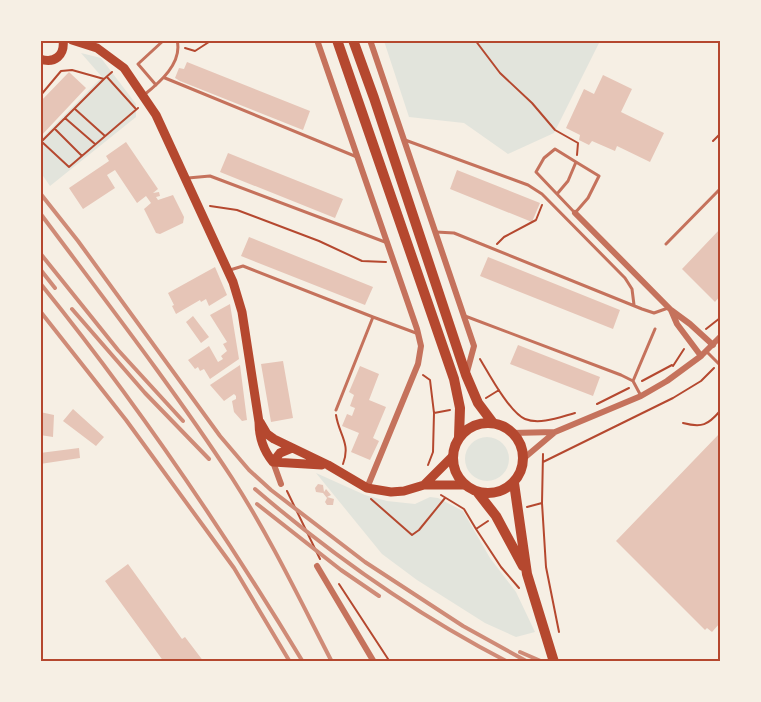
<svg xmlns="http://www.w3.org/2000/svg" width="761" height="702" font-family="'Roboto Serif',serif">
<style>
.green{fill:#e2e4dc}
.building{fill:#e6c5b7}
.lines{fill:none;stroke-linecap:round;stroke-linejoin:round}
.path{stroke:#b5482f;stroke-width:2}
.service{stroke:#c5725c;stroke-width:3}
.minor{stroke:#c5725c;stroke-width:6}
.secondary{stroke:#b5482f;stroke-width:9}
.primary{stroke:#b5482f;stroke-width:10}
.rail{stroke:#cf8b77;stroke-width:4}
.neatline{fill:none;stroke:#b5482f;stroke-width:2}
</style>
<rect width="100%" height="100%" fill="#f6efe4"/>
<path class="green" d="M384,41H600L554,133L508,154L464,123L409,117Z
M81,53L101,58L136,104V117L50,186L41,173V139L102,77Z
M465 459a22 22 0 1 1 44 0a22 22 0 1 1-44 0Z
M316,473L365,495L387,501L415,504L430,497L438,498L463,511L490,558L516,592L535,632L516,637L485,623L417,580L382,554Z"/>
<path class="building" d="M187,62L310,111L303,130L180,81L175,78L179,68L184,69Z
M69,72L86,88L40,137V102Z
M603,75L632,89L621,112L664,133L650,162L617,146L615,151L592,141L589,145L579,140L580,135L566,128L584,89L594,94Z
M126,142L158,189L153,193L159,192L160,196L156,197L158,200L173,195L184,217L183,223L160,234L156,233L144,209L151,203L146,196L137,203L115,170L107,175L115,188L83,209L69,188L109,161L106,156Z
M228,153L343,199L335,218L220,172Z
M457,170L540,203L532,222L450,189Z
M720,229V296L715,302L682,269Z
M249,237L373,287L365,305L241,256Z
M488,257L620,310L613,329L480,276Z
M215,267L227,295L209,306L206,299L201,302L200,300L176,314L172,306L174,305L168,293Z
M230,304L239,359L210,379L204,369L200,371L198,367L195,369L188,360L209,346L218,362L223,359L221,356L227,351L223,344L227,342L210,315Z
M193,316L209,337L201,343L186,322Z
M518,345L600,377L593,396L510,364Z
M283,361L293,418L271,422L261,364Z
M240,365L247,420L242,421L234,412L232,401L236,399V396L234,394L224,401L210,385Z
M360,366L379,374L369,400L386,407L373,438L379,441L370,460L351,452L359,433L342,426L347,414L352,416L355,408L350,406L354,395L349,392Z
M73,409L104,437L96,446L63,421Z
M40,412L54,415L53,437L40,435Z
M720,433V623L712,632L707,628L705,630L616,541Z
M79,448L80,458L40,464V453Z
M318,484L323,485L324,492L326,489L331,495L327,497L334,499L333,505H327L325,502L327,498L323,493L316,492L315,488Z
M128,564L182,639L185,637L204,662H164L105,581Z"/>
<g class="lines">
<path class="path" d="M475,40L500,73L532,103L555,130L578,143L577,155
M185,48L195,51L212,40
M107,77L135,108
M40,96L61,71L72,70L104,79L112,72
M75,109L105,136
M65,118L95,144
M55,129L82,156
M713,141L720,134
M42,142L69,167L138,108
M40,143L104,79
M210,206L237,210L319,241L362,261L386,262
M497,244L504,237L536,220L542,205
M706,329L720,318
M480,359C489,374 510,413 525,419C540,425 560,417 575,413
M673,366L684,349
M423,375L430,380L434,413
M642,381L672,365
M486,398L499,390
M597,404L629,388
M336,415C339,435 351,443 343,464
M683,423C702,428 708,425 720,411
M543,454L542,503L546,567L559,632
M543,462L673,398L701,381L714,368
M428,465L433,452L434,413L450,410
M287,491L320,559
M441,495L464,509L476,529
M371,499L412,535L419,530L445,498
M527,507L542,503
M488,521L476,529L501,567L519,588
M339,584L390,662"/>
<path class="service" d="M165,78L357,157
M156,85L138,64L164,40
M144,95C159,83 183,63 177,40
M405,140L528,185L542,194L625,278L632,289L634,305
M188,178L210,176L385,242
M557,194L568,181L576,162L555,149L544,158L536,172L575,213L588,198L599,176L576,162
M436,232L454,233L642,309L654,313L668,308
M666,244L720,189
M230,270L243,266L373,317L336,410
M465,316L621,375L633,381
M373,317L416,333
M706,351L720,365
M641,396L633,381L655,329"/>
<path class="minor" d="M317,40L417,329L421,346L418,364L367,488
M370,40L474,346L467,372
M575,213L671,310
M701,356L677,324L671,310L690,324L713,345
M512,433L555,432
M523,459L555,432L641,396L667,381L701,356L720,337
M273,462L281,484
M317,566L374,662"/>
<path class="secondary" d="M72,40L97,48L124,68L156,115L233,282L242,312L259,422C259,438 263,450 273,462
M40,59C55,64 65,55 63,40
M260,422L267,434L274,439L328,465L367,488L391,492L404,491L424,485H464
M273,462L322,465
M273,462L280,453L292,448
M424,485L452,457"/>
<path class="primary" d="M337,40L454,379L460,408L459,437
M353,40L374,98L466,375L478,403L493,423
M453 458a35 35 0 1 1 70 0a35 35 0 1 1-70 0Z
M514,483L527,574L554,662
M478,493L496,516L523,566"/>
<path class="rail" d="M40,193L78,241L220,436L249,470L271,490L365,562L463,626L528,662
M40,213C105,300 173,388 232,478C270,537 300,600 332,662
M40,253L118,350L183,421
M40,269L55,288
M40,283C137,403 223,530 303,662
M72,309L145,393L209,459
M40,311L126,420L234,568L290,662
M255,489C333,556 417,615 508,662
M257,504L341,570L379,596
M520,652L543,662"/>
</g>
<rect width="761" height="702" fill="none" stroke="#f6efe4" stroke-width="84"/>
<rect x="42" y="42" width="677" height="618" class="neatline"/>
</svg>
